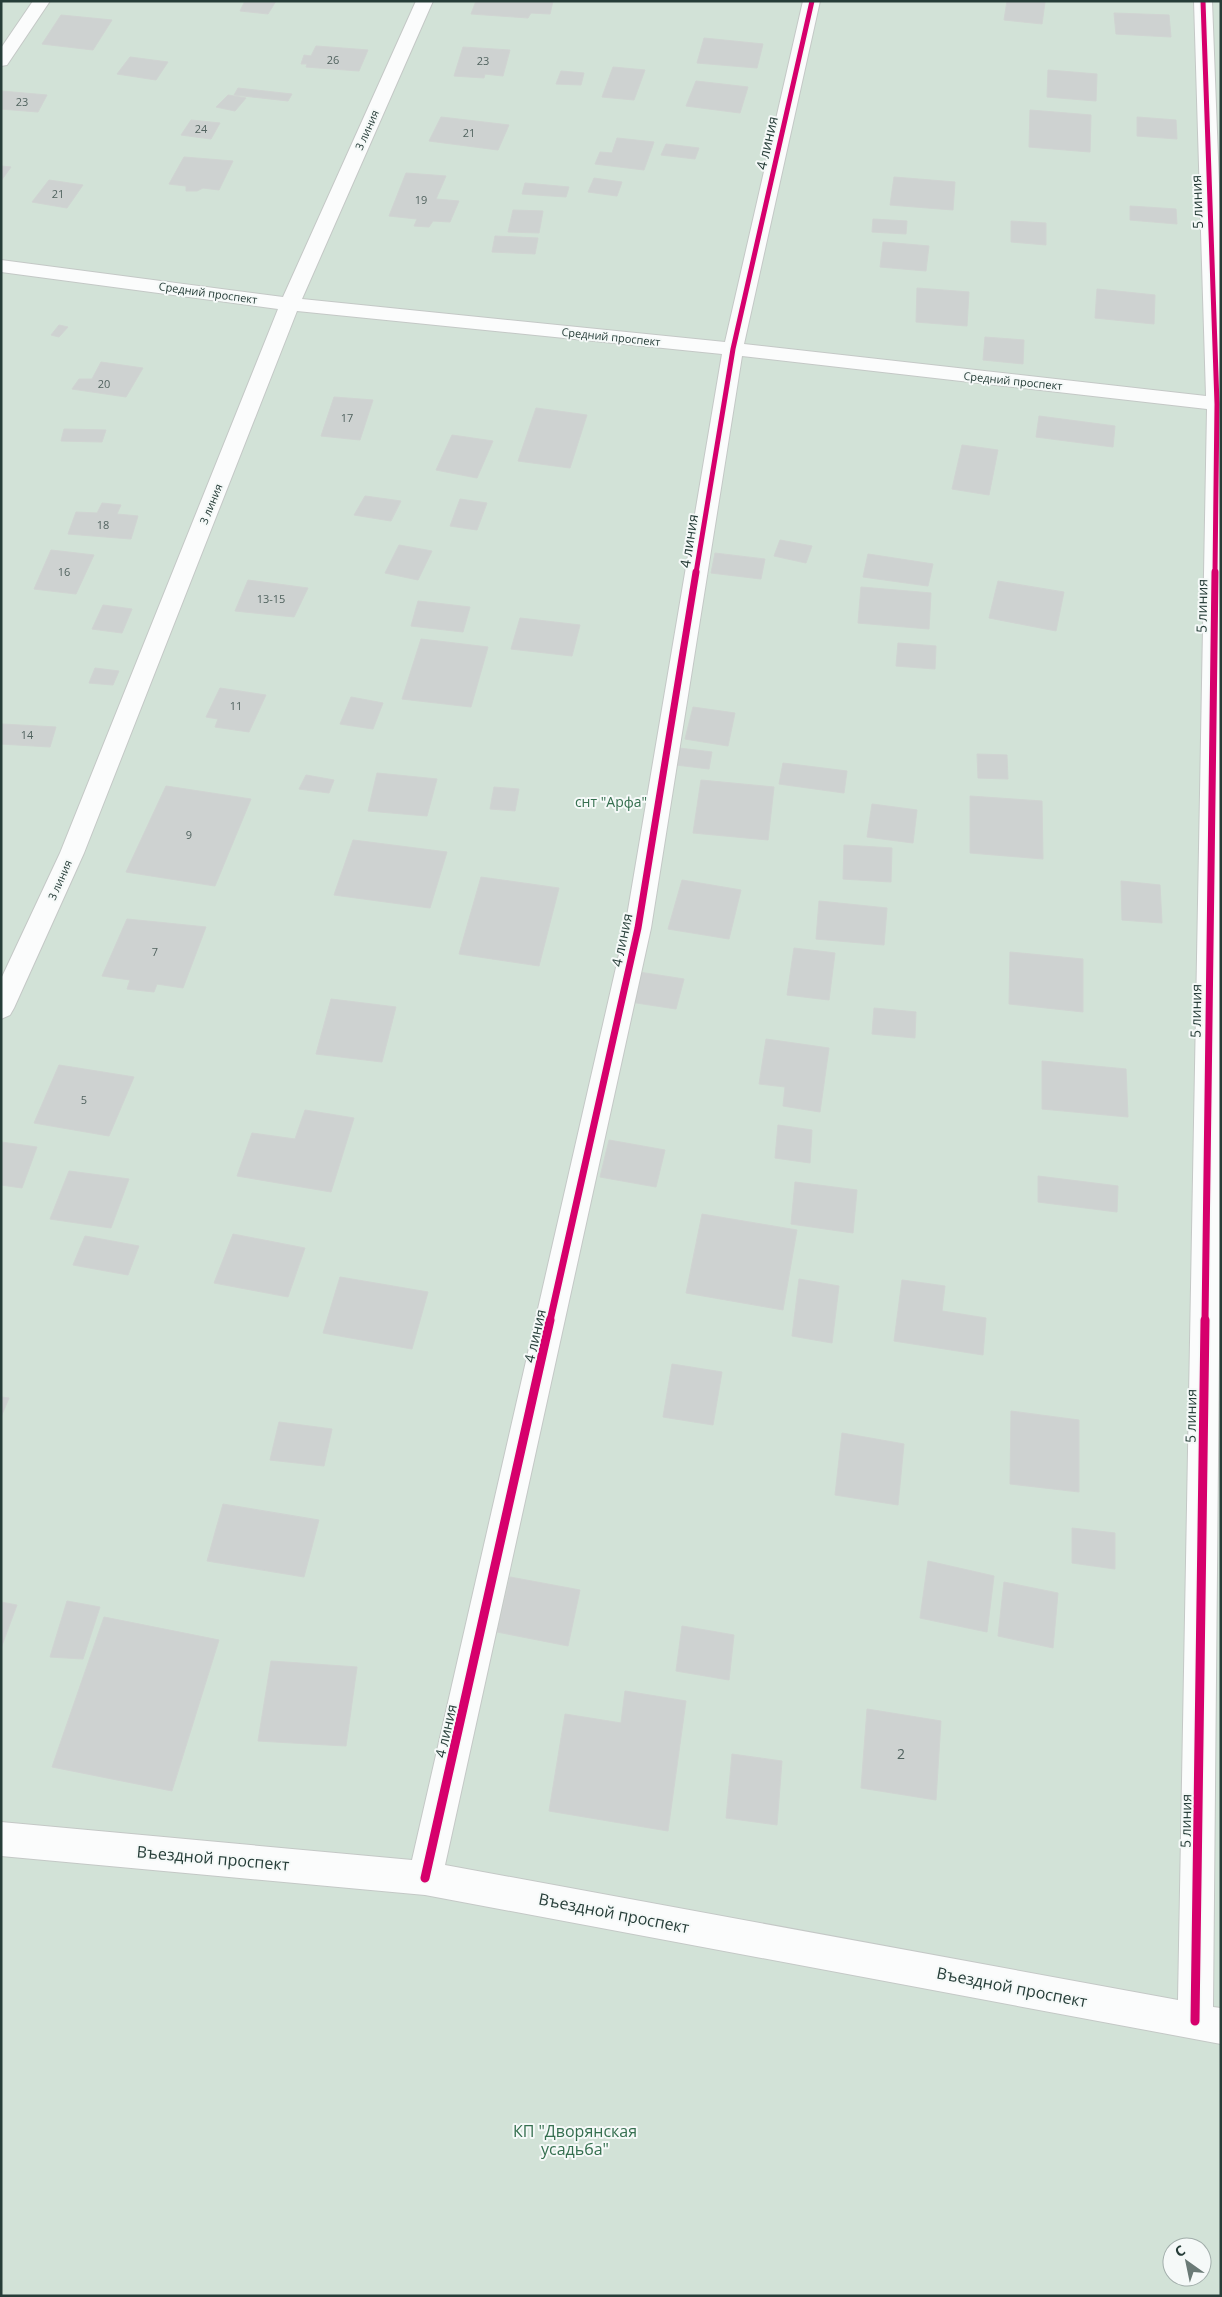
<svg xmlns="http://www.w3.org/2000/svg" width="1222" height="2297" font-family="'Open Sans',sans-serif">
<style>
.green{fill:#d2e2d7;fill-rule:evenodd}
.building{fill:#ced2d1;stroke:#d0d4d2}
.lines{fill:none;stroke-linecap:round;stroke-linejoin:round}
.street-casing{stroke:#c4c8c6;stroke-width:2}
.street{fill:#fbfcfc;fill-rule:evenodd}
.cycleway-far2-casing{stroke:#f5f9f8;stroke-width:8}
.cycleway-far1-casing{stroke:#f5f9f8;stroke-width:10}
.cycleway-casing{stroke:#f5f9f8;stroke-width:12}
.cycleway-far2{stroke:#d6006c;stroke-width:5}
.cycleway-far1{stroke:#d6006c;stroke-width:7}
.cycleway{stroke:#d6006c;stroke-width:9}
.labels{text-anchor:middle;stroke-width:4;stroke-linejoin:round;paint-order:stroke}
.number-label{font-size:11px;fill:#51635f}
.far-street-label{font-size:11px;fill:#263d38;stroke:#f5f9f8}
.street-label{font-size:14px;fill:#263d38;stroke:#f5f9f8}
.park-label{font-size:14px;fill:#356f4f;stroke:#f5f9f8}
.near-number-label{font-size:14px;fill:#51635f}
.near-street-label{font-size:16px;fill:#263d38;stroke:#f5f9f8}
.near-park-label{font-size:16px;fill:#356f4f;stroke:#f5f9f8}
</style>
<rect width="100%" height="100%" fill="#e7ebe9"/>
<path class="green" d="M1,1H1221V2296H1V1648L17,1605L1,1602ZM1172,2247H1202V2277H1172Z"/>
<path class="building" d="M245,1H276L268,14L240,11Z
M476,1H553L550,14L531,13L528,18L471,14Z
M1007,1L1045,2L1042,24L1004,20Z
M1114,13L1169,15L1171,37L1116,34Z
M61,15L112,20L93,50L42,44Z
M704,38L763,44L757,68L697,63Z
M316,46L368,50L359,71L306,67L307,64H301L304,55L311,56Z
M463,47L510,50L503,76L485,74L484,78L454,76Z
M130,57L168,62L156,80L117,74Z
M613,67L645,70L634,100L602,97Z
M1048,70L1097,74L1096,101L1047,97Z
M561,71L584,73L581,85L556,84Z
M696,81L748,87L740,113L686,106Z
M238,88L292,94L288,101L234,95Z
M1,91L47,95L38,112L1,109Z
M228,95L246,98L235,111L216,107Z
M1030,110L1091,115L1090,152L1029,147Z
M441,117L509,125L498,150L429,141Z
M1137,117L1176,120L1177,139L1137,136Z
M191,120L220,123L211,139L181,135Z
M617,138L654,142L644,170L595,164L600,152L612,153Z
M666,144L699,148L695,159L661,155Z
M184,157L233,161L219,190L203,188L197,191H186V186L169,184Z
M1,166L11,167L1,181Z
M406,173L446,176L436,199L459,201L450,222L433,221L429,227L414,226L417,219L389,216Z
M894,177L955,182L953,210L890,205Z
M594,178L622,182L617,196L588,192Z
M49,180L83,185L67,208L32,202Z
M525,183L569,187L566,197L522,194Z
M1130,206L1176,209L1177,224L1130,220Z
M513,210L543,211L539,233L508,232Z
M873,219L907,221L906,234L872,232Z
M1011,221L1046,223V245L1011,242Z
M495,236L538,238L535,254L492,252Z
M883,242L929,246L926,271L880,267Z
M917,288L969,292L967,326L916,322Z
M1097,289L1155,295L1154,324L1095,318Z
M59,325L68,327L59,337L51,335Z
M985,337L1024,340L1023,364L983,360Z
M101,362L143,368L126,397L72,389L79,379H92Z
M334,397L373,400L360,440L321,436Z
M536,408L587,415L570,468L518,461Z
M1039,416L1115,426L1113,447L1036,437Z
M64,429L106,430L102,442L61,441Z
M452,435L493,441L477,478L436,470Z
M962,445L998,450L989,495L952,489Z
M365,496L401,501L391,521L354,515Z
M460,499L487,503L477,530L450,526Z
M102,503L121,505L117,514L138,516L131,539L68,534L76,512L97,513Z
M780,540L812,546L806,563L774,556Z
M399,545L432,551L418,580L385,573Z
M51,550L94,555L76,594L34,589Z
M715,553L765,559L761,579L711,573Z
M868,554L933,564L928,586L863,577Z
M248,580L308,588L294,617L235,611Z
M998,581L1064,592L1056,631L989,618Z
M861,587L931,593L929,629L858,623Z
M418,601L470,607L463,632L411,626Z
M103,605L132,609L122,633L92,629Z
M520,618L580,625L572,656L511,649Z
M421,639L488,647L471,707L402,699Z
M898,643L936,646L935,669L896,666Z
M95,668L119,671L113,685L89,683Z
M220,688L266,695L249,732L215,727L218,719L206,717Z
M351,697L383,703L373,729L340,724Z
M693,707L735,713L728,746L685,739Z
M2,724L56,727L50,747L1,744Z
M679,748L712,752L709,769L676,765Z
M977,754L1007,755L1008,779L978,778Z
M783,763L847,771L844,793L779,784Z
M377,773L437,779L427,816L368,811Z
M306,775L334,780L329,793L299,789Z
M701,780L774,787L768,840L693,833Z
M166,786L251,799L215,886L126,872Z
M494,787L519,789L515,811L490,809Z
M970,796L1042,801L1043,859L970,853Z
M872,804L917,810L913,843L867,837Z
M353,840L447,852L430,908L334,895Z
M844,845L892,848L891,882L843,879Z
M481,877L559,888L539,966L459,954Z
M682,880L741,890L729,939L668,929Z
M1121,881L1160,885L1162,923L1122,920Z
M819,901L887,908L884,945L816,939Z
M127,919L206,927L183,988L157,984L154,992L127,989L130,980L102,976Z
M794,948L835,953L829,1000L787,995Z
M1010,952L1083,959V1012L1009,1004Z
M639,972L684,979L676,1009L630,1002Z
M331,999L396,1007L382,1062L316,1054Z
M874,1008L916,1012L915,1038L872,1034Z
M766,1039L829,1048L820,1112L783,1106L785,1087L759,1084Z
M1042,1061L1126,1069L1128,1117L1042,1109Z
M59,1065L134,1077L109,1136L34,1123Z
M305,1110L354,1118L331,1192L237,1176L252,1133L295,1139Z
M778,1125L812,1130L810,1163L775,1158Z
M609,1140L665,1150L656,1187L600,1177Z
M1,1142L37,1147L22,1188L1,1185Z
M69,1171L129,1179L111,1228L50,1219Z
M1038,1176L1118,1186L1117,1212L1038,1202Z
M795,1182L857,1190L853,1233L791,1224Z
M702,1214L797,1230L783,1310L686,1293Z
M233,1234L305,1248L288,1297L214,1283Z
M85,1236L139,1246L128,1275L73,1265Z
M340,1277L428,1292L412,1349L323,1333Z
M799,1279L839,1286L832,1343L792,1336Z
M902,1280L945,1286L942,1311L986,1318L983,1355L894,1341Z
M672,1364L722,1372L713,1425L663,1417Z
M1,1397L9,1398L1,1417Z
M1011,1411L1079,1420V1492L1010,1484Z
M279,1422L332,1429L324,1466L270,1460Z
M842,1433L904,1444L898,1505L835,1495Z
M223,1504L319,1520L304,1577L207,1561Z
M1072,1528L1115,1533V1569L1072,1563Z
M928,1561L994,1576L987,1632L920,1618Z
M510,1577L580,1590L568,1646L497,1632Z
M1004,1582L1058,1593L1053,1648L998,1636Z
M67,1601L100,1607L83,1659L50,1657Z
M1,1602L17,1605L1,1648Z
M104,1617L219,1640L172,1791L52,1767Z
M682,1626L734,1635L729,1680L676,1671Z
M271,1661L357,1667L346,1746L258,1741Z
M625,1691L686,1701L668,1831L549,1811L565,1714L621,1723Z
M867,1709L941,1721L936,1800L861,1788Z
M732,1754L782,1761L777,1825L726,1818Z"/>
<g class="lines">
<defs>
<path id="street" d="M33,1H50L7,65L1,66V48Z
M416,1H433L302,299L725,342L803,1H820L744,344L1206,396L1194,1H1212L1221,236V1134L1213,2007L1221,2008V2044L425,1895L1,1856V1822L412,1860L625,928L722,354L297,311L84,853L14,1008L10,1015L1,1019V979L60,853L278,309L1,272V260L283,297ZM742,356L1207,409L1178,2000L445,1865L651,928Z"/>
</defs>
<use href="#street" class="street-casing"/>
<use href="#street" class="street"/>
<defs>
<path id="cycleway-far2" d="M1203,1L1217,404L1215,573
M696,573L733,349L812,1"/>
<path id="cycleway-far1" d="M550,1321L638,928L696,572
M1205,1321L1215,572"/>
<path id="cycleway" d="M425,1878L550,1320
M1195,2021L1205,1320"/>
</defs>
<use href="#cycleway-far2" class="cycleway-far2-casing"/>
<use href="#cycleway-far1" class="cycleway-far1-casing"/>
<use href="#cycleway" class="cycleway-casing"/>
<use href="#cycleway-far2" class="cycleway-far2"/>
<use href="#cycleway-far1" class="cycleway-far1"/>
<use href="#cycleway" class="cycleway"/>
</g>
<g class="labels">
<g class="number-label">
<text x="333" y="64">26</text>
<text x="483" y="65">23</text>
<text x="22" y="106">23</text>
<text x="201" y="133">24</text>
<text x="469" y="137">21</text>
<text x="58" y="198">21</text>
<text x="421" y="204">19</text>
<text x="104" y="388">20</text>
<text x="347" y="422">17</text>
<text x="103" y="529">18</text>
<text x="64" y="576">16</text>
<text x="271" y="603">13-15</text>
<text x="236" y="710">11</text>
<text x="27" y="739">14</text>
<text x="189" y="839">9</text>
<text x="155" y="956">7</text>
<text x="84" y="1104">5</text>
</g>
<g class="far-street-label">
<text transform="translate(367 130) rotate(-66)" y="4">3 линия</text>
<text transform="translate(208 293) rotate(8)" y="4">Средний проспект</text>
<text transform="translate(611 337) rotate(6)" y="4">Средний проспект</text>
<text transform="translate(1013 381) rotate(6)" y="4">Средний проспект</text>
<text transform="translate(211 504) rotate(-68)" y="4">3 линия</text>
<text transform="translate(60 880) rotate(-66)" y="4">3 линия</text>
</g>
<g class="street-label">
<text transform="translate(767 143) rotate(-77)" y="5">4 линия</text>
<text transform="translate(1197 202) rotate(-92)" y="5">5 линия</text>
<text transform="translate(689 541) rotate(-81)" y="5">4 линия</text>
<text transform="translate(1202 606) rotate(-89)" y="5">5 линия</text>
<text transform="translate(622 940) rotate(-78)" y="5">4 линия</text>
<text transform="translate(1196 1011) rotate(-89)" y="5">5 линия</text>
<text transform="translate(535 1336) rotate(-77)" y="5">4 линия</text>
<text transform="translate(1191 1416) rotate(-89)" y="5">5 линия</text>
<text transform="translate(446 1731) rotate(-77)" y="5">4 линия</text>
<text transform="translate(1186 1821) rotate(-89)" y="5">5 линия</text>
</g>
<g class="park-label">
<text x="611" y="807">снт "Арфа"</text>
</g>
<g class="near-number-label">
<text x="901" y="1759">2</text>
</g>
<g class="near-street-label">
<text transform="translate(213 1858) rotate(5)" y="6">Въездной проспект</text>
<text transform="translate(614 1913) rotate(11)" y="6">Въездной проспект</text>
<text transform="translate(1012 1987) rotate(11)" y="6">Въездной проспект</text>
</g>
<g class="near-park-label">
<text x="575" y="2137">КП "Дворянская<tspan x="575" dy="18">усадьба"</tspan></text>
</g>
</g>
<rect width="1222" height="2297" fill="none" stroke="#263d38" stroke-width="5"/>
<g transform="translate(1187 2262) rotate(327)"><circle r="24" fill="#f5f9f8" stroke="#a2aeab"/>
<path d="M0-4L9 19L0 12L-9 19Z" fill="#6a7a76"/>
<text y="-8" font-size="14" font-weight="bold" text-anchor="middle" fill="#263d38">С</text>
</g>
</svg>
